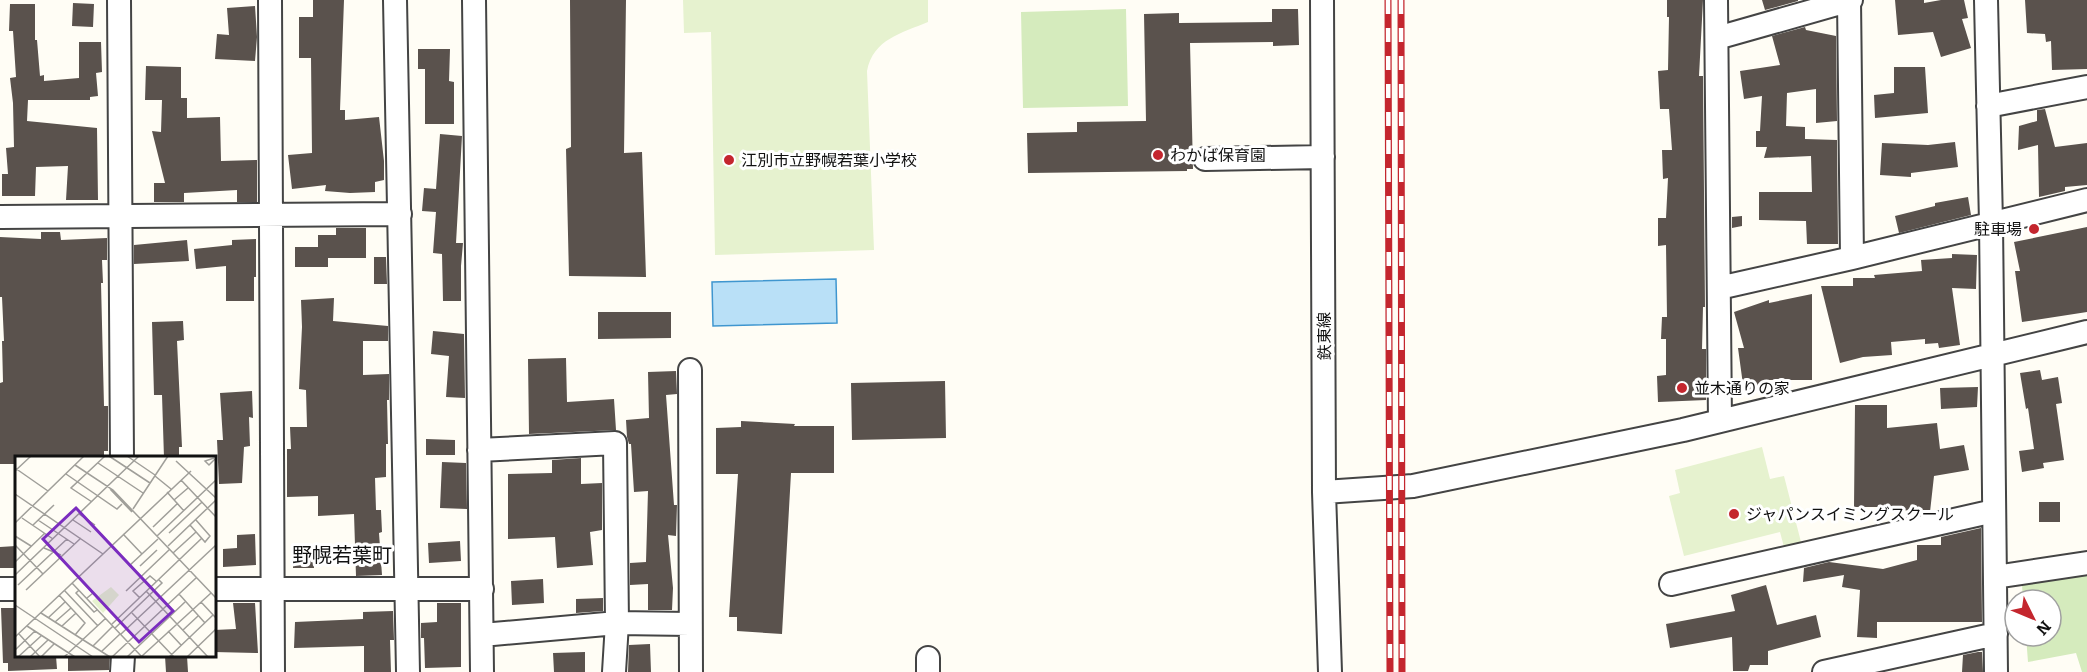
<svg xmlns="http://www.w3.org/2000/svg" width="2087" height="672" font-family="Bitter,'Noto Sans JP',serif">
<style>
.green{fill:#d5ebbd}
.pitch{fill:#e6f2cf}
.water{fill:#b9e0f7;stroke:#3f96cf;stroke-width:1.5}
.building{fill:#5a524d}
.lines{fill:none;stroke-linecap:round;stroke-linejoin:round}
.minor-casing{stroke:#444;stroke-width:26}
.minor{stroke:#fff;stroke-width:22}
.rail-casing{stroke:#c4262e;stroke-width:7}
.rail{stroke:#fff;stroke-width:4.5;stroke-dasharray:14;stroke-linecap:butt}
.poi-dot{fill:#c4262e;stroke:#fff;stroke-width:2}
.labels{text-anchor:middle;stroke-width:6;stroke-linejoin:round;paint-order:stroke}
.poi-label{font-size:16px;fill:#111;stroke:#fff;text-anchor:start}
.street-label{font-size:16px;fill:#111;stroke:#fff}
.quarter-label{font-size:20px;fill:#111;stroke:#fff}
.inset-road{fill:none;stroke:#a09f9a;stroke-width:1.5}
.view{fill:#7b2cbf;fill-opacity:0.15;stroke:#7b2cbf;stroke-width:3}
.inset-edge{fill:none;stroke:#111;stroke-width:3}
</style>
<rect width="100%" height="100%" fill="#fffdf5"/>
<path class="green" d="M1126,9L1128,106L1023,108L1021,12Z
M2084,569V575L2087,574V672H2082L2076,653L2028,662L2026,636H2051V600H2023L2022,585Z"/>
<path class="pitch" d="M683,0H928V22C902,33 873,39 867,71L874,250L715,255L711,32L684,33Z
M1762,447L1770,479L1784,476L1801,542L1784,547L1780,532L1684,556L1669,496L1680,493L1675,470Z"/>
<path class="water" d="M836,279L837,323L713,326L712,282Z"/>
<path class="building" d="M313,0H344L340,110H345V120L379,117L384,161V180L375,182V192L350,193L325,191L326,185L292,189L288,155L312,153L311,58H299V17H313Z
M570,0H626L624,153L642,152L646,277L569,276L566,149L571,147Z
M1667,0H1703L1699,76H1703L1705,307H1703L1702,349H1706V400L1658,402L1657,376L1666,375V339H1661L1662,317H1667L1666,245L1658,246V218H1666L1668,178L1663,179L1662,150H1672L1669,109H1660L1658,71L1668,70L1669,17H1667Z
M1762,0H1798V1L1765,10Z
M1895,0H1924V3L1941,0H1964L1968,18L1962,19L1971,48L1941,57L1933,32L1898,35Z
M2025,0H2087V69L2052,70L2051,41L2046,42L2045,34L2027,33Z
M73,3L94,4L93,27L72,26Z
M10,4H35V40H37L40,76L44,75V81L79,78V42H101L102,72L96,73L98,96L90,97V100H28L27,121L97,128L98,200H66L68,166L36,167L35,196H2V174H8L6,148L14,147L13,103L10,78L16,77L13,31H9Z
M255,6L257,37L255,61L215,59L217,34L229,35L227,8Z
M1272,9H1298L1299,45L1273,46V42L1190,43L1193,169H1187V171L1028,173L1027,133L1077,132V122L1146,121L1144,14L1179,13V23L1272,22Z
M1805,27L1806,30L1836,36L1837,121L1816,123V89L1787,93L1786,126L1805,127V139L1837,140L1838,244H1807L1806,221L1759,220V192H1812L1811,156L1764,158L1767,147H1756V131H1760L1762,96L1744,99L1740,71L1780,65L1772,36Z
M418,49H450L449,81L454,82V124H425V69H418Z
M146,66L181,67V98H187V118L220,117L221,161L257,160V202H237V190L184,193V202H154V183H165L152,131L161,132L162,100H145Z
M1894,67H1925L1928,113L1875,118L1874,95L1894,93Z
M2045,109L2055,147L2087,143V185L2065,187V191L2039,197L2038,145L2018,150L2019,126L2037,121V110Z
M440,134L462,136L456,243H463L461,266V301H443L442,254L433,253L436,212L422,211L424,188L436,189Z
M1955,142L1958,167L1911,173V177L1880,175L1882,143L1928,145Z
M1968,197L1971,215L1899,233L1895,216L1935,206V203Z
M1742,216V226L1732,228V217Z
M2087,227V312L2022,322L2015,271H2020L2014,242Z
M336,228H366V258H328V267H295V247H318V235H336Z
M41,232H60L61,240L107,238V260H102L103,283H101L104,406H108V451H104V458H16V464H0V383L3,382L2,341H4L2,297H0V237L41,239Z
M256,239V277H254V301H226V266L196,269L194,249L232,245V240Z
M187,240L189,261L134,264V245Z
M1952,254L1977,255L1976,289L1952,288L1960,345L1939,348L1938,343L1925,344V339L1891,342L1892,355L1863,357L1840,363L1821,286H1853V278H1875L1874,275L1922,271L1921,260L1952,258Z
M374,257H386L387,284H374Z
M1812,294V380H1766L1767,389L1744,392L1738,348H1744L1734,312L1769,300V303Z
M334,298L333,321L388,326V341H363V375L389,374V400H387L388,444H386V477L375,478L376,510H381L382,532L379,533L382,575L356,576L354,514L318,516V496L287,497V449H291L290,427H307L306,390L299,389L302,327L301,300Z
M598,312H671V338L598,339Z
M183,321L184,340L177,341L182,447H179V458H164L162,395H154L152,322Z
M433,331L464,334L465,398L446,397L449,356L431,354Z
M566,358L567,402L614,399L616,430L529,434L528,359Z
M2040,370L2042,380L2058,377L2062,403L2056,404L2064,460L2043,463L2044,468L2022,472L2019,451L2034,449L2028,408L2026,409L2020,373Z
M676,371L677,394L666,395L674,505H677L676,536L668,535L673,588L672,610H648V584L630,585V563L646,562L648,491L634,492L631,444H629L627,437L626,420L649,418L648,372Z
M945,381L946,438L852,440L851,383Z
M1978,387L1977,407L1941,409L1940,388Z
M252,391L253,418L249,417L250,446L244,447L242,483L219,484L217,440H223L220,393Z
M1855,405H1887V428L1937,423L1940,449L1964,445L1969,470L1934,476L1930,512L1901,510V507H1854Z
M741,421L795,424L794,426H834V473H791L782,634L737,631V617H729L738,474H716V428L741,427Z
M426,439L455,440V455H426Z
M581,458V484L602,483V530L590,532L593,565L557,568L555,537L508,539V474L552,473V460Z
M442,462L466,463L467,509L440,508Z
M2039,502H2060V522H2039Z
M1981,528L1982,622H1877V638L1857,637L1860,590L1842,587L1844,575L1803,582L1804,568L1829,562L1883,569L1917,560V545H1941V537Z
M255,534L256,565L223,567V549L237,548V535Z
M460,541L461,561L429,563L428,543Z
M16,546V568H0V547Z
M293,550H314V568H293Z
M543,579L544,603L512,605L511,581Z
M1766,585L1777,625L1816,615L1821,637L1768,651V665H1750L1748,671H1733L1732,637L1670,648L1666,624L1735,611L1731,595Z
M603,598V611L576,613V599Z
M233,603H255L258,653L214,652V630L236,629Z
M437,603H461V667L425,668L424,638H421V623L437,622Z
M1,608H16V656H56L57,669L8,671V663H3Z
M393,611L394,640H390L391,672H364V646L294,648L295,622L363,619V612Z
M650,644L651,672H628L629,645Z
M585,652V672H554L553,653Z
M1978,652H1982L1983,672H1962L1963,655Z
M68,656H110L109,670L68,671Z
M165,656H187L188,672H166Z"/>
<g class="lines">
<defs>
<path id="minor" d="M119,0L122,458
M270,0L273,672
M395,0L408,672
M474,0L482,672
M1322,0L1324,492L1330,672
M1716,0L1720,421
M1849,0L1852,258
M1986,0L1991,223L1996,672
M1717,38L1851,0
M1988,106L2087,87
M1205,159L1323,157
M0,217L400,214
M1719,288L1852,258L2087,200
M690,370L691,672
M479,450L615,443L617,623L614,672
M1324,492L1413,486L1683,430L2087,332
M1995,577L2087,563
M1671,584L1994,511
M0,589H16
M214,589H482
M482,635L617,623L690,624
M928,658V672
M122,672L123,656
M1824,672L1996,634"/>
</defs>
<use href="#minor" class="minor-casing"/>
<use href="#minor" class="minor"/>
<defs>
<path id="rail" d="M1388,0L1390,672
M1401,0L1402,672"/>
</defs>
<use href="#rail" class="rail-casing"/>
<use href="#rail" class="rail"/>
</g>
<g class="poi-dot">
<circle cx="1158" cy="155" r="6"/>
<circle cx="729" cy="160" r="6"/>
<circle cx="2034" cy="229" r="6"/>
<circle cx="1682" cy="388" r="6"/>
<circle cx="1734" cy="514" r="6"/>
</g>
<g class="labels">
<g class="poi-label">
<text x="1170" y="161">わかば保育園</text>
<text x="741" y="166">江別市立野幌若葉小学校</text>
<text x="2022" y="235" text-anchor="end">駐車場</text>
<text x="1694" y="394">並木通りの家</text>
<text x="1746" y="520">ジャパンスイミングスクール</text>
</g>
<g class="street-label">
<text transform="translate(1324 336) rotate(-90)" y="6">鉄東線</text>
</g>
<g class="quarter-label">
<text x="342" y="562">野幌若葉町</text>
</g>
</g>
<g transform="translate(15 456)">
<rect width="201" height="201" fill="#fffdf5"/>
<path d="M96,131L104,139L88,157L77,145Z" fill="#e6f2cf"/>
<path class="inset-road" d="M94,0L135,27M112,0L140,19M199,2L190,5L194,9L200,3M161,5L201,42M83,7L128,37M60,9L98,34L201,142M0,12L33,35M0,15L16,0M51,18L102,53L107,48M140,20L156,33M166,24L201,61M95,33L117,56M152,36L169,55M0,38L88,98M159,44L173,32M77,46L56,32L90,0M118,53L153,0M64,58L80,69M7,62L38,83M23,64L59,88M58,64L76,76M0,67L69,0M18,69L39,49M175,69L190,86L195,80L181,64M138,71L163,47M154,77L187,46M108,78L127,98M0,80L16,90M142,80L201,24M0,89L28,118M153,90L201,44M29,92L46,99M158,97L181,76M0,106L30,77M114,110L143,83M125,110L142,94M0,119L124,0M63,121L78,137L72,142M57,127L127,201M3,129L52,83M11,134L66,82M49,134L83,170M64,134L61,137L79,156L82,154M111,135L155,93M131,135L193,201M164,138L190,167M44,139L70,167L60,179M125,142L118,135L135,120L141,125M186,146L201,162M0,149L78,201M26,157L95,201M117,157L159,201M33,162L50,146M40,166L56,152M97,168L187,82M12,170L60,201M47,170L61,157M100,172L147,127L144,124M168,174L183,160M153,175L166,189M4,178L25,201M106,178L201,89M0,181L176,15M78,190L98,170M0,194L20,175M87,195L105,178M127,200L196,137M3,201L26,180M15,201L33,184M26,201L39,188M49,201L91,162M97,201L181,122M112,201L170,146M154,201L198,159M172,201L201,173"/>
<path class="view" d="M61,52L158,155L124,186L28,83Z"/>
<rect width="201" height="201" class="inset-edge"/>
</g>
<g transform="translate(2033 618) rotate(133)"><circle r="28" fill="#ffffff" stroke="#a0a0a0" stroke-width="1.5"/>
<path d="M0-4.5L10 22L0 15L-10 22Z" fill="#c4262e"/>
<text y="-9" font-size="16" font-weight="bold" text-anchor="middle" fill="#111111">N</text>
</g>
</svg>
